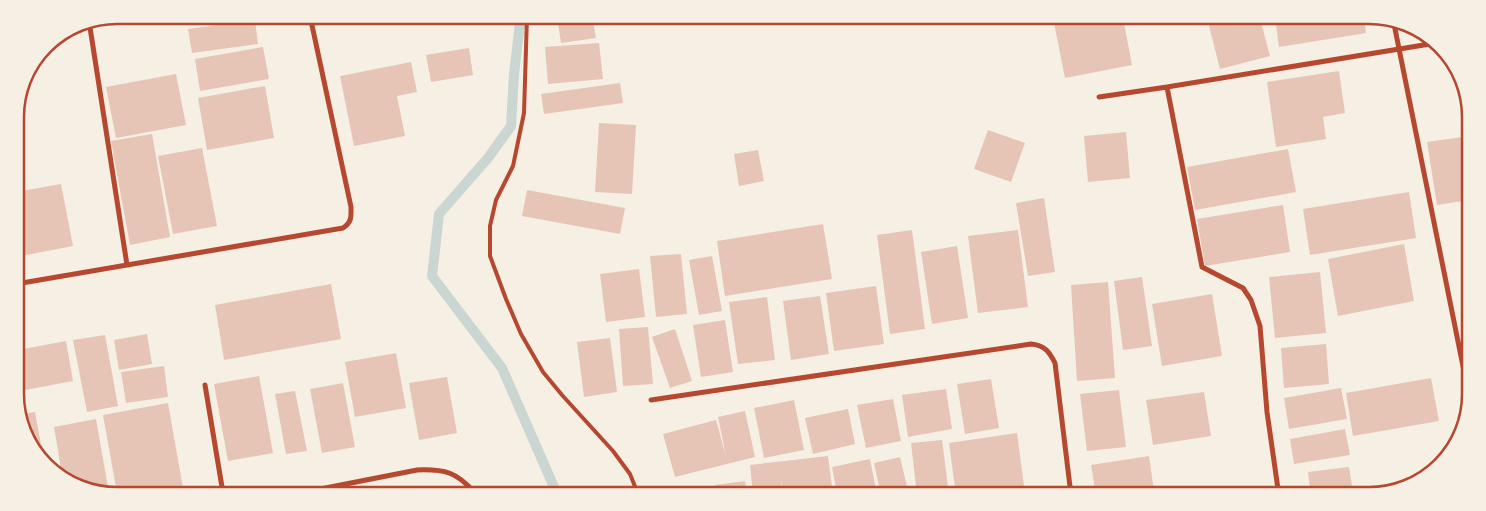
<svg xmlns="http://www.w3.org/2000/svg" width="1486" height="511" font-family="Overpass,sans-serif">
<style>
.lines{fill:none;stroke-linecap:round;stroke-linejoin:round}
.stream{stroke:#c9d6d2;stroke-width:10}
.building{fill:#e6c5b7}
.service{stroke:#b5482f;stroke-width:4}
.minor{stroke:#b5482f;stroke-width:5}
.rim{fill:none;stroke:#b5482f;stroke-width:2.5}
</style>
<rect width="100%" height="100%" fill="#f6efe4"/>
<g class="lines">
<path class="stream" d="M519,16L520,23L514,74L511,126L488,158L439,214L432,276L502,368L557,494"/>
</g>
<path class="building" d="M557,16H592L596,38L561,43Z
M1053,18H1123L1132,65L1065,78Z
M1207,18H1260L1270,56L1220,69Z
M1275,18H1364L1366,33L1279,47Z
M255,20L258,44L192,53L188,29Z
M599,43L603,79L548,84L545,47Z
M263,47L269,79L200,91L195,59Z
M469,48L473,75L431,82L426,55Z
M39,52L41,62L31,63L34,59Z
M411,62L417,92L397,96L405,136L354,146L340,76Z
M1339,71L1345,113L1323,117L1326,139L1276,147L1267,82Z
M176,74L186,125L116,138L106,87Z
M620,83L623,103L544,114L541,94Z
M265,86L274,138L207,150L198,98Z
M599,123L636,125L632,194L595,192Z
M988,130L1025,143L1011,182L974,169Z
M1126,132L1130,178L1088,182L1084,136Z
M152,134L170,237L130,245L111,141Z
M1469,136V200L1437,205L1427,142Z
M202,148L217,226L173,234L158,156Z
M1288,149L1296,192L1195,210L1187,167Z
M758,150L764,181L739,186L734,154Z
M61,184L73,246L16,257V192Z
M527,190L625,208L620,234L522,216Z
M1409,192L1416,238L1310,255L1303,209Z
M1044,198L1055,272L1028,276L1016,203Z
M1283,205L1290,252L1205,266L1197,219Z
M823,224L832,279L725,296L717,241Z
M912,230L925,329L890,334L877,235Z
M1018,230L1028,307L978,313L968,236Z
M1404,244L1414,301L1338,316L1328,259Z
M957,246L968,318L932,324L921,252Z
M681,254L687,314L656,317L650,256Z
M712,256L722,311L699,315L689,260Z
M639,269L645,317L606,322L600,274Z
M1320,272L1326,333L1275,338L1269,277Z
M1142,277L1152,346L1123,350L1114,281Z
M1108,282L1115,378L1077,381L1071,285Z
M331,284L341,339L224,360L215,305Z
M876,286L884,344L834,351L826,293Z
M1212,294L1222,356L1162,366L1152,304Z
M820,296L829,354L791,360L783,301Z
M767,297L775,360L738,364L729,302Z
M725,320L733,372L701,377L693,325Z
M648,327L653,384L623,386L619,329Z
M675,329L692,381L670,388L652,337Z
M147,334L152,364L119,370L114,340Z
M105,335L118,406L87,412L73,340Z
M610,338L617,392L584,397L577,342Z
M66,341L73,381L25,390L18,350Z
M1326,344L1329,384L1284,388L1281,348Z
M396,353L406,408L355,417L345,362Z
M164,366L168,397L126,403L121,372Z
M17,367L23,396L17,397Z
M259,376L273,453L228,461L214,384Z
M447,377L457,433L419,440L409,383Z
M1431,378L1439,421L1353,436L1346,393Z
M991,379L999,428L965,434L957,384Z
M343,383L355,447L322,453L310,389Z
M1341,388L1347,419L1289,429L1284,398Z
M946,389L952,429L908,437L902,395Z
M1119,390L1126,447L1087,451L1080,394Z
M295,391L307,451L286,454L275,394Z
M1204,392L1211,436L1153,445L1146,400Z
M893,399L901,441L866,448L857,405Z
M794,400L804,450L764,458L754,408Z
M168,403L183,488L157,493H117L103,415Z
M848,409L855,444L813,454L805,418Z
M745,411L755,457L675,477L663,434L716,420L726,456L718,417Z
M35,412L44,461L41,462L17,415Z
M96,419L109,493L90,492L62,475L54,427Z
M1345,429L1350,455L1294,464L1290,439Z
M1017,433L1024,486L956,495L949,443Z
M942,440L949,495H917L911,443Z
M828,456L833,494H783L781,477L782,494H753L750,465Z
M1149,456L1154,491L1130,495H1096L1091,465Z
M900,457L909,495H881L874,463Z
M870,459L877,495L837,494L832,467Z
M1349,467L1353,492L1328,496H1311L1308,472Z
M745,481L747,494H716L715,485Z
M701,486L702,494H668V493Z"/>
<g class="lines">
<path class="service" d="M527,16L524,113L513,166L496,200L490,226V256L506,299L521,334L543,372L562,395L613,451L630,474L638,494"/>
<path class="minor" d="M1393,19L1468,391
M89,21L127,265
M1167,87L1202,267L1243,288L1251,300L1260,326L1267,412L1279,496
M1099,97L1167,87L1436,43
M16,284L343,228C352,222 351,217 351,207L310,16
M205,385L223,493
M651,400L1031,344C1044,345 1049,351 1055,363L1071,495
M300,493L417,470C445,469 457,472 475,493
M1057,495L1071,492"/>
</g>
<path d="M0 0H1486V511H0ZM117 24H1369A93 93 0 0 1 1462 117V394A93 93 0 0 1 1369 487H117A93 93 0 0 1 24 394V117A93 93 0 0 1 117 24Z" fill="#f6efe4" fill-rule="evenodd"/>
<path class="rim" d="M117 24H1369A93 93 0 0 1 1462 117V394A93 93 0 0 1 1369 487H117A93 93 0 0 1 24 394V117A93 93 0 0 1 117 24Z"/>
</svg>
